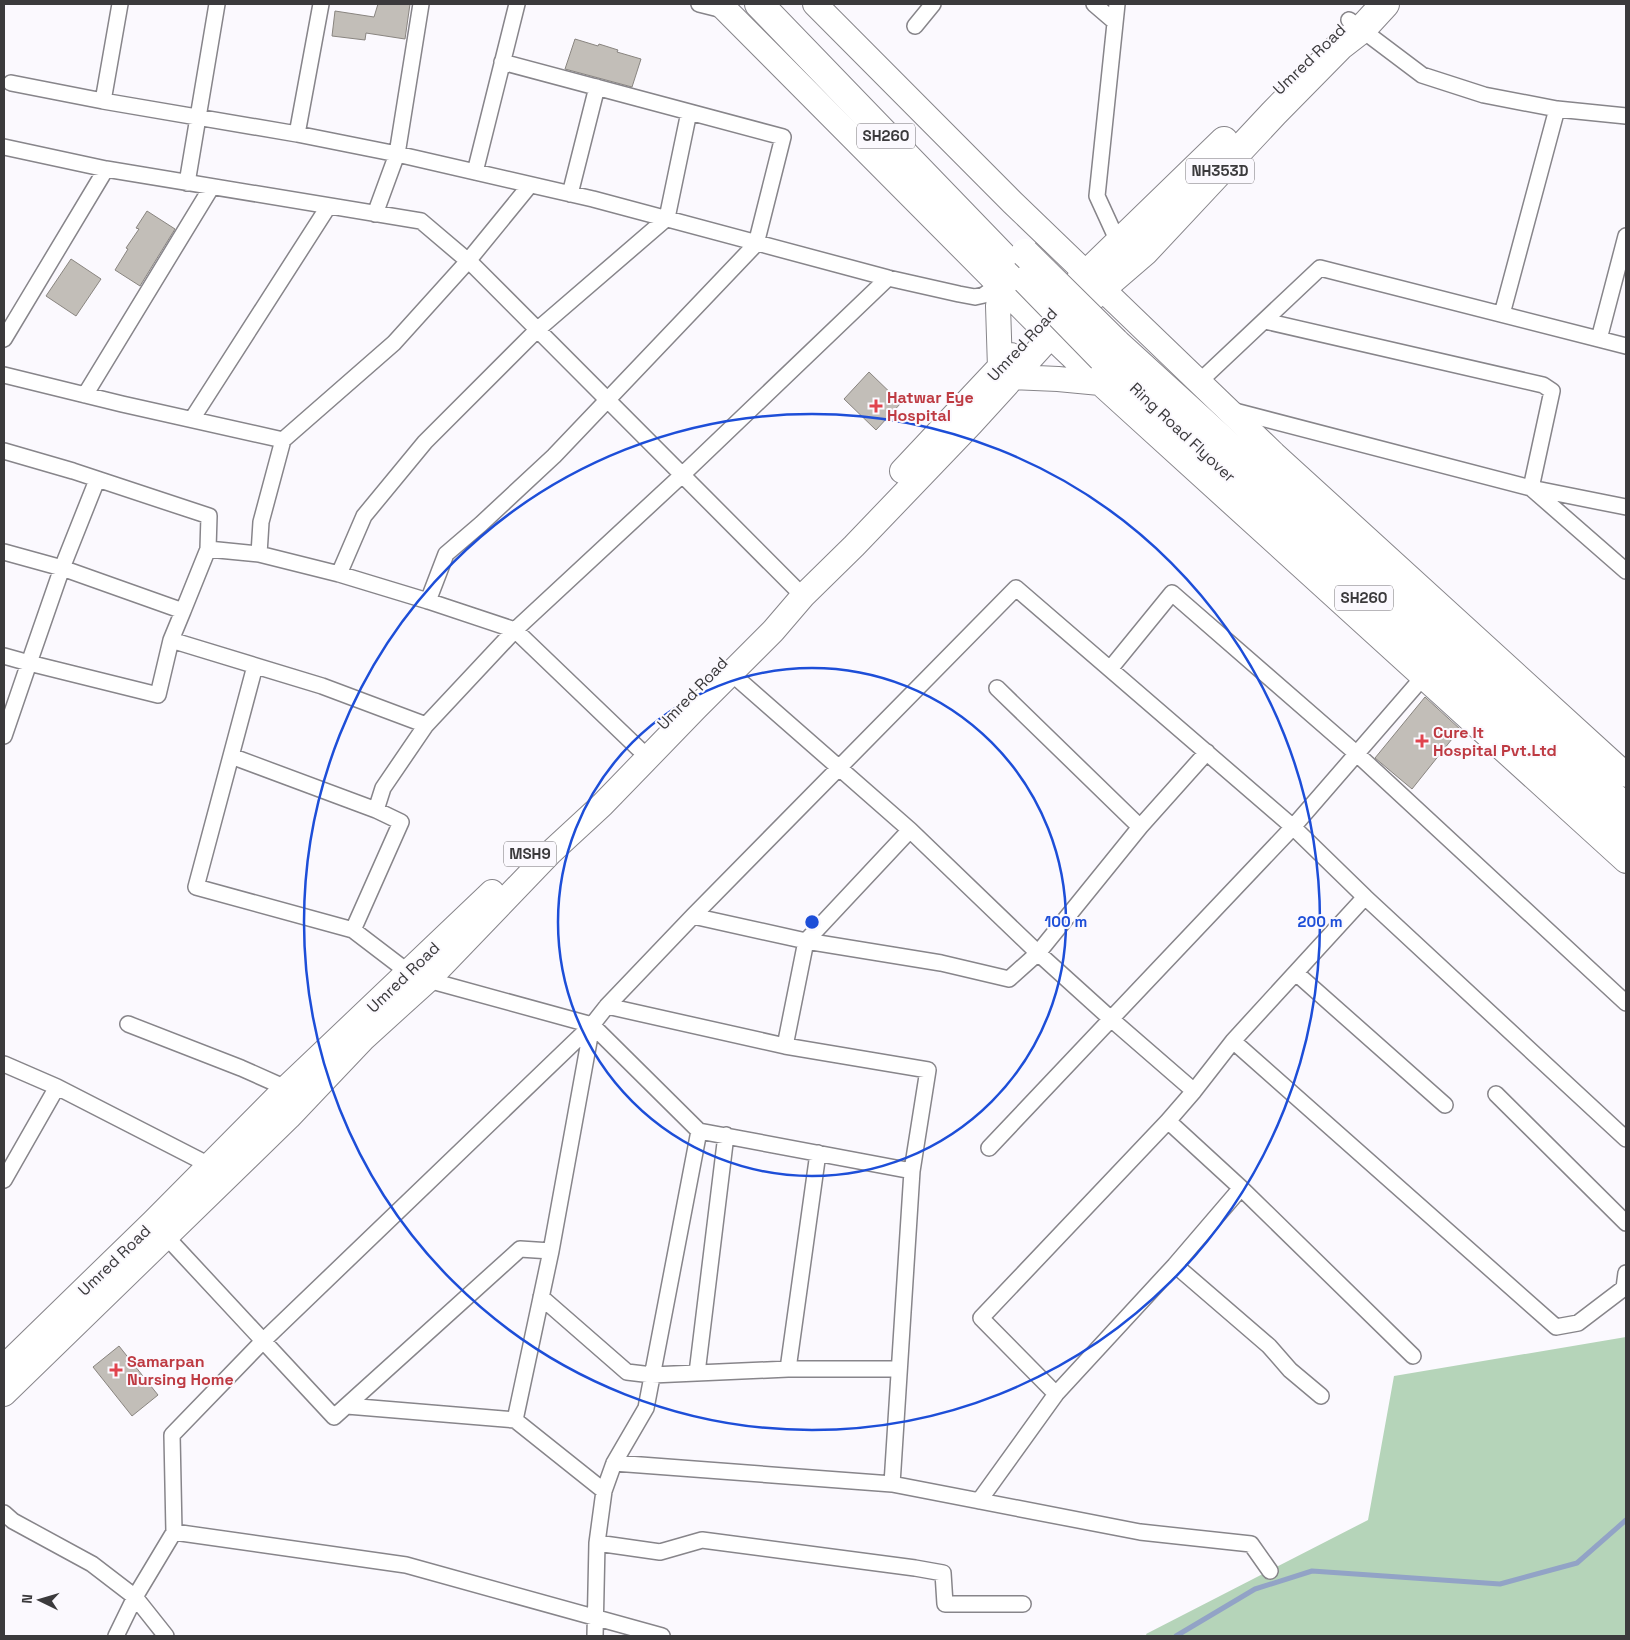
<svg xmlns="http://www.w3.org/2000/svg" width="1630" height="1640" font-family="'Space Grotesk',sans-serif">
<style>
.green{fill:#b5d4b9}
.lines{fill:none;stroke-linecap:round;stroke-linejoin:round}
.stream{stroke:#92a3c6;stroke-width:5}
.building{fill:#c2beb8;stroke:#898580}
.street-casing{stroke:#87858a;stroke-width:18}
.primary-casing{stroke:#87858a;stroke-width:26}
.highway-casing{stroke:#87858a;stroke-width:30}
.street{stroke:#fff;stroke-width:15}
.primary{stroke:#fff;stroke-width:24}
.highway{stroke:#fff;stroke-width:28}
.highway-bridge-casing{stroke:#87858a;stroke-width:30;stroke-linecap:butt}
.highway-bridge{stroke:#fff;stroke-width:28}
.ring{fill:none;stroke:#1d4ed8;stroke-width:2.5}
.health-dot{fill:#e0444e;stroke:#fbf9fe;stroke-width:2}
.labels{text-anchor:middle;stroke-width:4;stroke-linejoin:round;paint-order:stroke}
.shield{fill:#fbf9fe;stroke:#757376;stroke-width:1}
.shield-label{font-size:15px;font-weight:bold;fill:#3b3a3c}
.street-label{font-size:16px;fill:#3b3a3c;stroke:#fbf9fe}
.health-label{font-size:16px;font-weight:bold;fill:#be3a42;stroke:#fbf9fe;text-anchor:start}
.centre{fill:#1d4ed8;stroke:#fbf9fe;stroke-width:2.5}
.ring-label{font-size:15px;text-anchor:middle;font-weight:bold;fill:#1d4ed8;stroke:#fbf9fe;stroke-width:4;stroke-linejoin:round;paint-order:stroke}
</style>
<rect width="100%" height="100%" fill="#fbf9fe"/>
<path class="green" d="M1626,1337V1636H1147L1146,1634L1368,1520L1394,1376Z"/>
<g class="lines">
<path class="stream" d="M1176,1636L1255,1589L1312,1571L1500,1584L1577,1563L1626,1520"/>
</g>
<path class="building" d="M378,4H410L405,39L366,33L365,40L332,36L335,11L374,17Z
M575,39L598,46L599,44L618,50L617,52L641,59L632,87L565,69Z
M147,211L175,229L140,286L115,270L128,249L126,248L139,229L136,228Z
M71,259L101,279L76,316L46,296Z
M869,372L901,403L876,430L844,399Z
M1425,697L1460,729L1412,789L1375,758Z
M119,1346L158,1395L132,1416L93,1367Z"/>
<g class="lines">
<defs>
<path id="street" d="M699,4L727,11
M1094,4L1115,22
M1117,4L1097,196L1119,244
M1349,20L1422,75L1484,95L1557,109L1626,116
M915,26L933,4
M11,83L103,101L297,134L397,154L593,199L888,278L959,294L975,297L984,295L1003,281
M103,101L120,4
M297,134L321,4
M4,147L106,169L421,221L474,266L803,596
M475,172L517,4
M187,183L217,4
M570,194L597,87
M375,214L397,154L421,4
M1502,314L1557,109
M1265,321L1543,385L1552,391L1531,488L1626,571
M4,339L106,169
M1599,339L1626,236
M4,375L122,404L283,440L261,522L259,554L339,574L428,601L515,630L638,748L649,757
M1199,382L1320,268L1626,346
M85,395L211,188
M1231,410L1531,488L1626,507
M192,419L328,207
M283,440L394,343L468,261L530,185
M4,451L73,471L209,516L208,549
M97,480L62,568L29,663L158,695L171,640
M4,552L62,568L183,611L171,640L322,686L426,725L515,630L681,476L888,278
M339,574L364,516L425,442L537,330L667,218L689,112
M428,601L446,554L481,524L554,456L756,244L783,137L502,62
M183,611L208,549L259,554
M4,656L29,663L4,736
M255,666L196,887L353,930L408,972L428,980L592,1025L699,1131L646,1408L614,1463L604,1491L597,1543L595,1636
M1110,669L1172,593L1357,754L1626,1003
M731,673L910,830L1038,953L1111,1019L1293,827L1365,897L1233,1041L1194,1091
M997,688L1140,827
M231,756L376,810
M1365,897L1626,1139
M693,916L806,941L941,963L1009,979L1038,953L1140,827L1207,752
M353,930L401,822L376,810L383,788L426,725
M1296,973L1445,1105
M607,1006L785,1046L928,1070L912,1171L892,1484L614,1463
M128,1024L241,1068L286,1088
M1233,1041L1556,1327L1578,1323L1624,1288L1626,1273
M785,1046L806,941L910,830
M4,1064L57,1087L215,1168
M1496,1094L1626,1223
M699,1131L912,1171
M4,1180L57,1087
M1241,1188L1413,1356
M161,1231L334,1417L520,1249L551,1251L592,1025
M1175,1265L1269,1346L1290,1370L1321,1396
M541,1297L627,1372L652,1375L788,1369H898
M788,1369L818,1153
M697,1373L726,1135
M1056,1394L981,1318L1168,1121
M347,1406L515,1420L551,1251
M515,1420L604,1491
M892,1484L1140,1532L1251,1544L1270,1571
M979,1501L1056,1394L1175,1265L1241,1188L1168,1121L1194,1091L1111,1019L989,1148
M4,1513L13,1521L92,1564L135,1597L116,1636
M174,1532L406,1565L662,1636
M597,1543L660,1552L702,1540L915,1568L943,1573L945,1604H1023
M166,1636L135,1597L174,1532L172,1435L263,1341L592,1025L607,1006L693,916L1016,588L1293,827L1424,676"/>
<path id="primary" d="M720,4L1039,325L1100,383L1626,861
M815,4L1013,203L1274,454L1626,775
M1000,368L998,306L1001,286
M1013,377L1058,379L1100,383
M902,471L1011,355
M4,1367L153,1222L286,1088L492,892
M4,1394L289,1117L364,1038L428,980L550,853L602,805L696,708L773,631L803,596L854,546L971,424L1051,336"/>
<path id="highway" d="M759,4L1014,268
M1052,311L1091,270L1224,141
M1051,336L1065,320L1144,252L1274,113L1340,46L1362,29L1385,4
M1115,342L1626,808
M1102,358L1626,839"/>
</defs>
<use href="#street" class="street-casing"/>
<use href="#primary" class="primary-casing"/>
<use href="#highway" class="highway-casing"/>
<use href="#street" class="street"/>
<use href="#primary" class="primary"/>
<use href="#highway" class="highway"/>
<defs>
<path id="highway-bridge" d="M1025,253L1115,342
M1026,280L1102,358"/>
</defs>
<use href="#highway-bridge" class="highway-bridge-casing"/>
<use href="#highway-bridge" class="highway-bridge"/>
</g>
<g class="ring">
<circle cx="812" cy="922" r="254"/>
<circle cx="812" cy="922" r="508"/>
</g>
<g class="health-dot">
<path d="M873.5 398.5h5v5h5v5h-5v5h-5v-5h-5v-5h5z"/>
<path d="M1419.5 733.5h5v5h5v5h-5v5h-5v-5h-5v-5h5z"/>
<path d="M113.5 1362.5h5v5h5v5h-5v5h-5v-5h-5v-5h5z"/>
</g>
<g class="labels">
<g class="shield">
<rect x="857" y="123.5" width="58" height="25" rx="4"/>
<rect x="1186" y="158.5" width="68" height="25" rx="4"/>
<rect x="1335" y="585.5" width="58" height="25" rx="4"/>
<rect x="504" y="841.5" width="52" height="25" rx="4"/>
</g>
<g class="shield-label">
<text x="886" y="141">SH260</text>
<text x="1220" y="176">NH353D</text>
<text x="1364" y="603">SH260</text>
<text x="530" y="859">MSH9</text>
</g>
<g class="street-label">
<text transform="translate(1309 59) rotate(-44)" y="6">Umred Road</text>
<text transform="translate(1022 344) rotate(-47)" y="6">Umred Road</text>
<text transform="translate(1183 432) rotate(43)" y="6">Ring Road Flyover</text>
<text transform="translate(692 693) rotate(-46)" y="6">Umred Road</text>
<text transform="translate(403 977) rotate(-44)" y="6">Umred Road</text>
<text transform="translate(114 1260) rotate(-44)" y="6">Umred Road</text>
</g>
<g class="health-label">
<text x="887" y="403">Hatwar Eye<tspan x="887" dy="18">Hospital</tspan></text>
<text x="1433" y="738">Cure It<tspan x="1433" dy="18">Hospital Pvt.Ltd</tspan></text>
<text x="127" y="1367">Samarpan<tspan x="127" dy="18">Nursing Home</tspan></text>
</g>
</g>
<circle cx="812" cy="922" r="8" class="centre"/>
<g class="ring-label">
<text x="1066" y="927">100 m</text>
<text x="1320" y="927">200 m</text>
</g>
<rect width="1630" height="1640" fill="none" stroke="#3b3a3c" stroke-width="10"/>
<g transform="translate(40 1600) rotate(275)" stroke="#fbf9fe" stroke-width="4" paint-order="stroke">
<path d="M0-4L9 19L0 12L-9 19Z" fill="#3b3a3c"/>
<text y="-8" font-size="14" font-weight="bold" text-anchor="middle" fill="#3b3a3c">N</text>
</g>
</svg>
